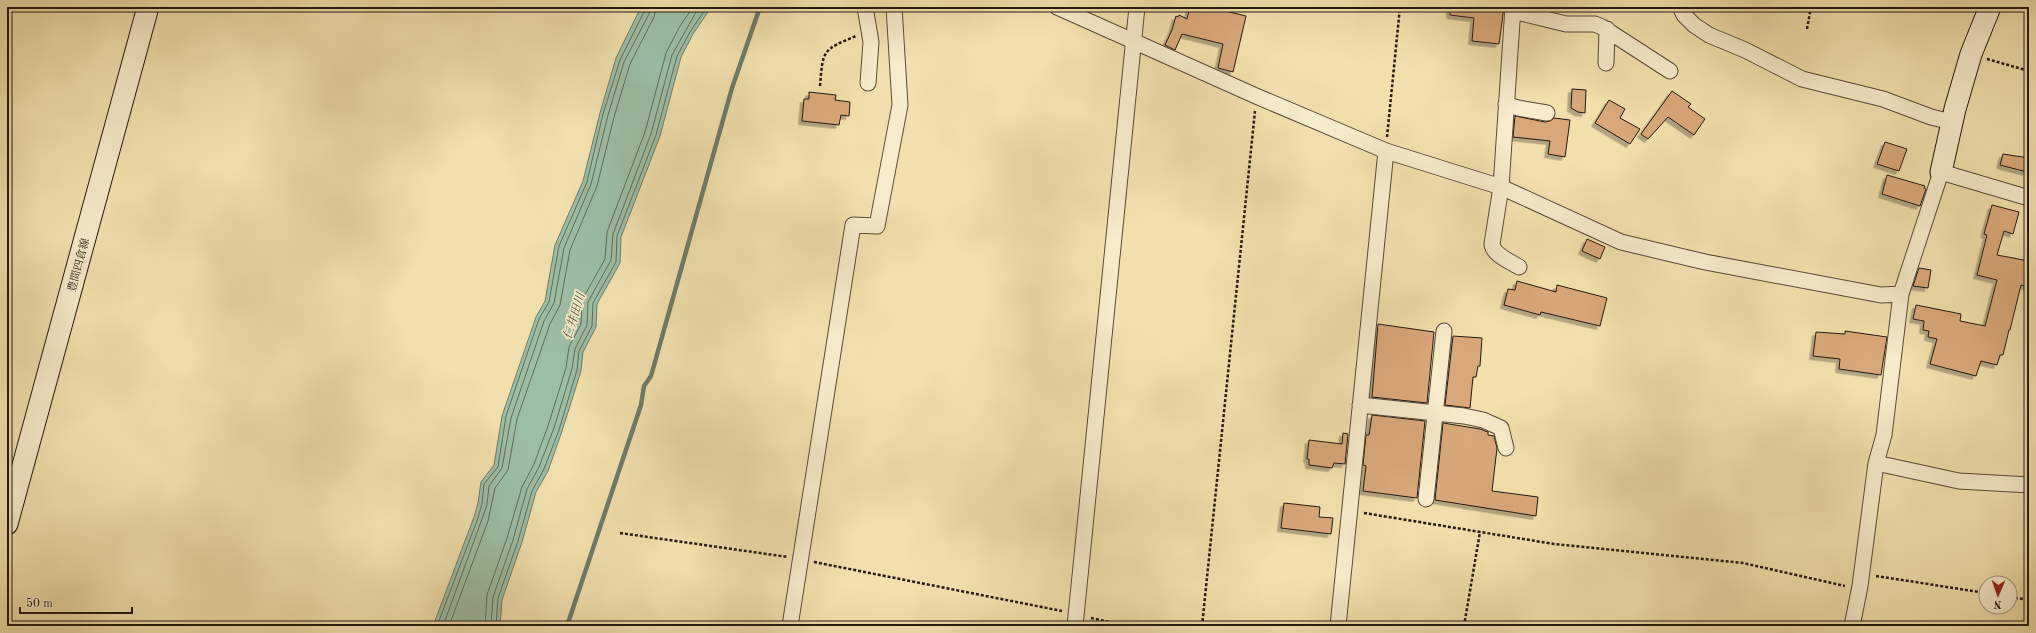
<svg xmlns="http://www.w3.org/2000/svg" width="2036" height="633" font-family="'Old Standard TT','Noto Serif JP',serif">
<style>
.water{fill:#9cbea5;stroke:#6c7c6a}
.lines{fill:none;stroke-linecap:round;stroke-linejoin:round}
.shore{stroke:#606b5b;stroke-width:1}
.stream{stroke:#6c7c6a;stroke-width:4.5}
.building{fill:#d9a87a;stroke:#231811;filter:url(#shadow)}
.street-casing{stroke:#564a38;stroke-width:17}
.secondary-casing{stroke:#231811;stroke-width:23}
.path{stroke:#231811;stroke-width:2.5;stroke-dasharray:3 2;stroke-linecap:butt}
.street{stroke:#f6ebca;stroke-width:15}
.secondary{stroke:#f6ebca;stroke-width:21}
.labels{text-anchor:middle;stroke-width:3.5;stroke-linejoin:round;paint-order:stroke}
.street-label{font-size:11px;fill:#231811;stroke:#f6ebca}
.water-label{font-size:12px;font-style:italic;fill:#4d5245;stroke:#f6ebca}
</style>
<defs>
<filter id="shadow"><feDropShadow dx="-3.5" dy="3.5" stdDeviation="0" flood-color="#0004"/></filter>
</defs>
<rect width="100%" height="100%" fill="#f1e0ad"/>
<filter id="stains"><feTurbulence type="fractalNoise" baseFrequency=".005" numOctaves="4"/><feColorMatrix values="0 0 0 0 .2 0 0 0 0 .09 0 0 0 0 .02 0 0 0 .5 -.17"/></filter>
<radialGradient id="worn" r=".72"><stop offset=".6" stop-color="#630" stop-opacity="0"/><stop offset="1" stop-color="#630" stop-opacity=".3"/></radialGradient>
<path class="water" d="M641,7H708V12L693,34L681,57L660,136L621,237L620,263L597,304L596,327L583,352L581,371L562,431L548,471L536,492L522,542L502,600L500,626H433L474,517L478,503L481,482L494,465L502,416L536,317L545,301L555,245L583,181L600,113L616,58Z"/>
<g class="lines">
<path class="shore" d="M437,626L478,518L482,504L484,484L498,467L506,416L539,319L549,302L559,246L587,182L603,114L620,60L644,12L645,7
M443,626L482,519L487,505L489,486L502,468L511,418L544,321L554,303L564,248L591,184L608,115L624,62L649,14L650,7
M449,626L488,521L495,488L508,470L517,419L550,324L560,305L570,250L597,186L614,117L630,64L654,17L656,7
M485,626L487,595L507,538L522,487L534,464L548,426L566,368L569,347L581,324L582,300L605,259L607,232L645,132L666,53L680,26L693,7
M491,626L493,597L513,540L527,489L539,467L554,428L572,369L575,349L587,325L588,302L611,260L613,234L651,134L672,55L699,7
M496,626L498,598L518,541L532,491L544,469L559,430L577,370L579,351L592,326L593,303L616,262L617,236L656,135L677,56L690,32L704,11V7"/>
<path class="stream" d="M567,626L641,405L644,386L651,376L732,88L760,7"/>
</g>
<path class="building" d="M1190,7L1217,9L1246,16L1233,72L1218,68L1223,44L1182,34L1175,50L1165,45L1172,30L1176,16L1178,17L1179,15L1187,19Z
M1450,7H1504L1499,44L1472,41L1474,18L1450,15Z
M1572,89L1586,90L1585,113L1578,112L1571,108Z
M1672,91L1691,104L1688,107L1705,119L1694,135L1668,117L1648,139L1641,134Z
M809,92L836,95L835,100L850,102L849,116L841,115L839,125L802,121L804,99H809Z
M1609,100L1625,109L1620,118L1640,129L1630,144L1595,123Z
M1515,116L1545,122L1550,121L1554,118L1570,120L1565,157L1548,154L1550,141L1513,137Z
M1885,142L1907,149L1899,171L1877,164Z
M2003,154L2029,158L2027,172L2000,165Z
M1887,175L1925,186L1924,188L1926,189L1920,206L1882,194Z
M1992,205L2019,212L2013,234L2004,231L1997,255L2029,261V287L2021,285L2010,330H2009L2003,355H2000L1997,365L1981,361L1976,376L1930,364L1937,339L1928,337L1929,331L1923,330L1924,321L1913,319L1916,305L1961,314L1960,321L1985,326L1997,280L1977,275L1987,235L1984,234Z
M1587,239L1605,247L1600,259L1582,251Z
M1919,268L1931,270L1928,288L1913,286Z
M1517,281L1556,292L1557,285L1607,298L1600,326L1541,312L1540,315L1504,305L1508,289L1515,290Z
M1378,324L1434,332L1427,403L1372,397Z
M1845,331L1887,337L1881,375L1839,369L1840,359L1813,356L1816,332L1845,334Z
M1453,336L1482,338L1480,366H1478L1476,377H1473L1470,408L1445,405Z
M1372,415L1425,421L1417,498L1363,491L1366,466L1363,465L1366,435H1369Z
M1443,423L1480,429L1488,432V435L1494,436L1497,448L1492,491L1538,497L1536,516L1435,500Z
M1343,433L1348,434L1345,464L1334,463L1332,468L1309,465V459H1307L1309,440L1342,444Z
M1284,503L1320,507L1319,517L1333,518L1331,534L1281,528Z"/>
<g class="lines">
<defs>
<path id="street" d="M865,7L871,42L868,83
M1057,7L1256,96L1386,151L1501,187L1621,242L1705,262L1881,295L1901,294L1941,172L2029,198
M1513,7L1501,187L1492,244C1493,255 1510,261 1519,267
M1680,7L1684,15L1694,25L1709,35L1745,50L1802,79L1883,99L1931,117L1952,122
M1513,11L1566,24H1595L1602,27L1670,71
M1606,63L1607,29
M1506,104L1518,108L1547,113
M1360,405L1464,416L1483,420L1501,428L1506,448
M1876,463L1959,481L2029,485
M1426,499L1444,331
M790,626L853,225L877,226L900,105L894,7
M1075,626L1137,7
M1338,626L1386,151
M1852,626L1860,586L1876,463L1884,435L1901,294"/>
<path id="secondary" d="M1941,172L1955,109L1971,54L1990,7
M7,524L148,7"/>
</defs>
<use href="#street" class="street-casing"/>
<use href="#secondary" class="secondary-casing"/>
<path class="path" d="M1807,29L1811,7
M1987,59L2029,71
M820,86C823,50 822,50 856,36
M1387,137L1400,7
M1364,513L1554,544L1743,563L1845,586
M620,533L788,557
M814,562L1062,611
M1876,576L1986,593
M2010,597L2029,600
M1091,618L1128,626
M1202,626L1255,111
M1464,626L1480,532"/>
<use href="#street" class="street"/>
<use href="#secondary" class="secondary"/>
</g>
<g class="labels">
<g class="street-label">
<text transform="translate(78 265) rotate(-75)" y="4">豊間四倉線</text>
</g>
<g class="water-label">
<text transform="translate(574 316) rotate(-73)" y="4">仁井田川</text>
</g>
</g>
<rect width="2036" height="633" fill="none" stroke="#f1e0ad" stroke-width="24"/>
<rect x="8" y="8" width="2020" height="617" fill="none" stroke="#231811" stroke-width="2"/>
<rect x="12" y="12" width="2012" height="609" fill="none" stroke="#231811"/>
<g transform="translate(1998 595) rotate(182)"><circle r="19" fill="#f6ebca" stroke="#a29780"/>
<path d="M0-3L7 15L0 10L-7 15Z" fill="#8f2418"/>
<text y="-6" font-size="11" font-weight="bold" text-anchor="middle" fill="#231811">N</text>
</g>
<path d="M20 607v6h112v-6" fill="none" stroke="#231811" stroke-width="2"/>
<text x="26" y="607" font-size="12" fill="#231811" stroke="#f6ebca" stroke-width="3" paint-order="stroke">50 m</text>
<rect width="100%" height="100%" filter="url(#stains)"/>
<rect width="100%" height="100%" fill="url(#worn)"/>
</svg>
